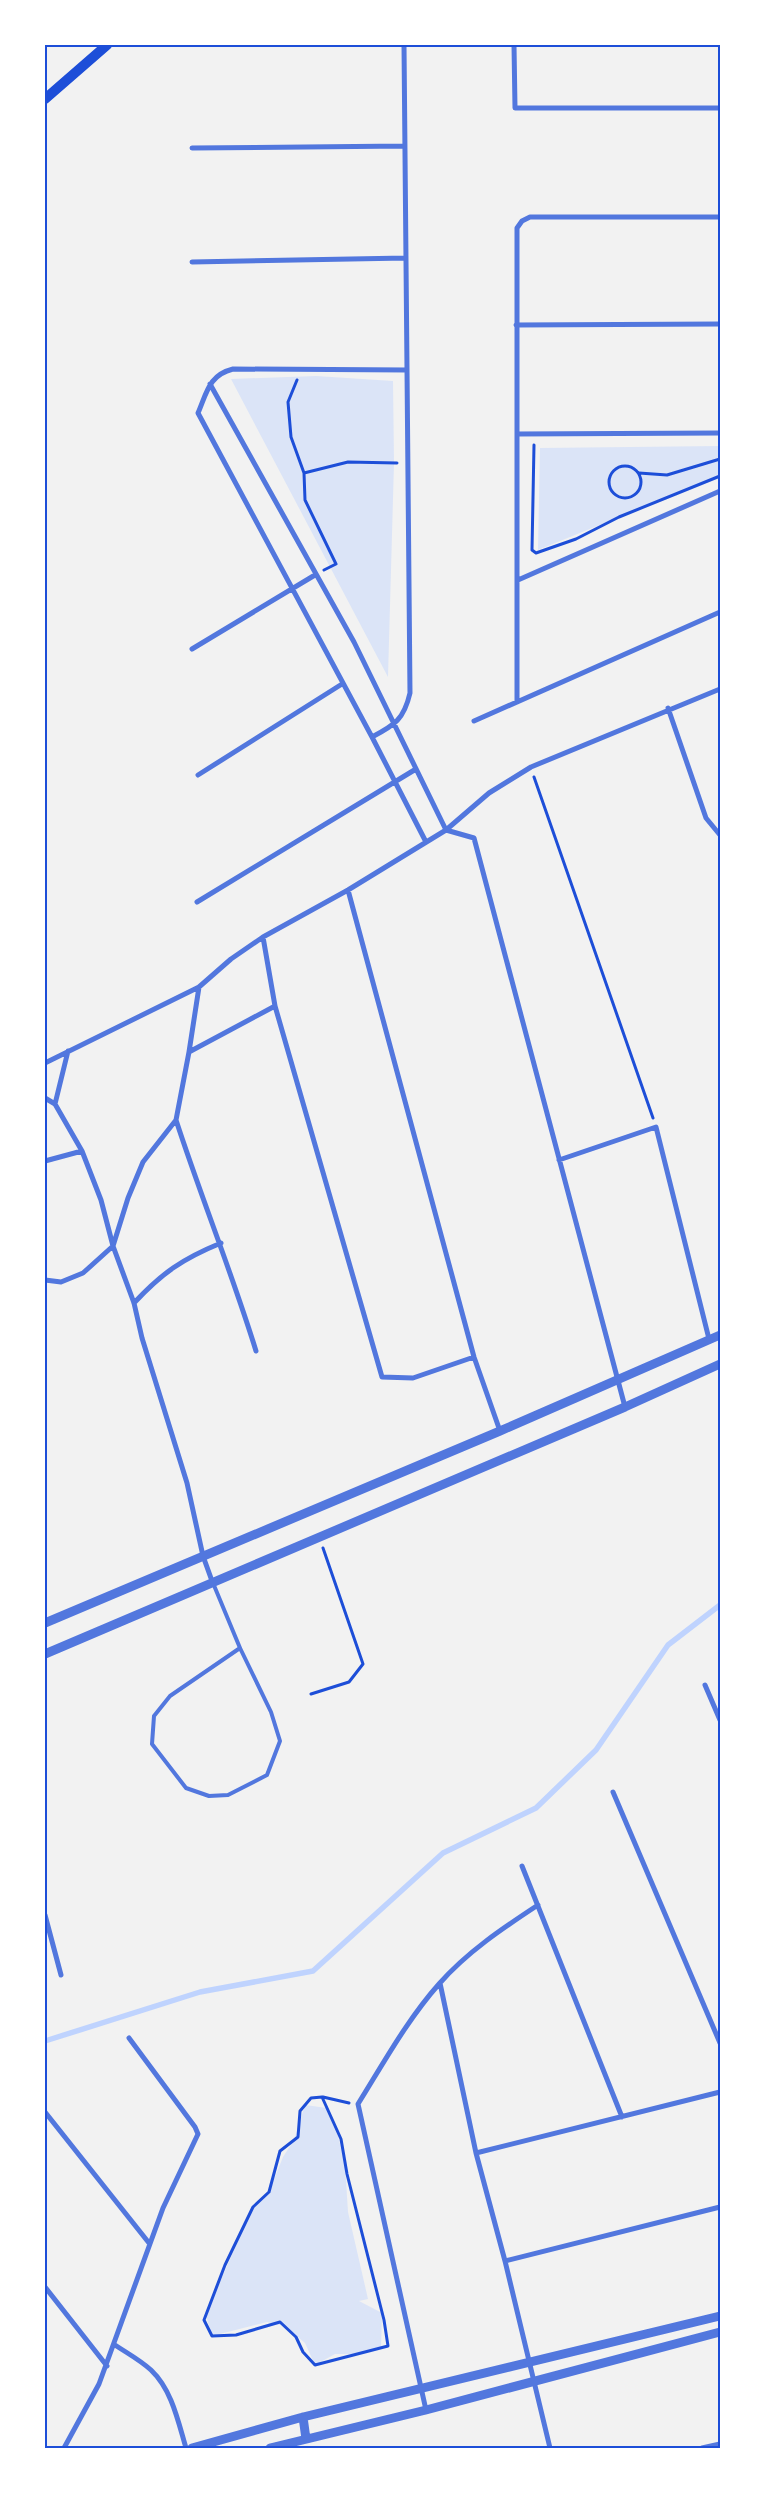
<svg xmlns="http://www.w3.org/2000/svg" width="765" height="2493" font-family="Poppins,sans-serif">
<style>
.green{fill:#dbe4f7}
.lines{fill:none;stroke-linecap:round;stroke-linejoin:round}
.stream{stroke:#bfd3fe;stroke-width:5.5}
.path{stroke:#1d4ed8;stroke-width:3}
.service{stroke:#5277de;stroke-width:4}
.minor{stroke:#5277de;stroke-width:5}
.tertiary{stroke:#5277de;stroke-width:9}
.secondary{stroke:#1d4ed8;stroke-width:10}
.neatline{fill:none;stroke:#1d4ed8;stroke-width:2}
</style>
<rect width="100%" height="100%" fill="#f2f2f2"/>
<path class="green" d="M316,376L393,381L394,463L388,677L231,379Z
M720,446V476L538,550L540,448Z
M305,2105L327,2108L335,2124L345,2165L348,2212L368,2299L359,2301L382,2313L381,2348L362,2354H335L315,2365L305,2343L285,2326L267,2322L212,2336L206,2316L212,2300L253,2207L269,2192L283,2157L294,2140Z"/>
<g class="lines">
<path class="stream" d="M45,2041L200,1992L313,1971L443,1853L536,1808L596,1750L668,1645L720,1605"/>
<path class="path" d="M297,380L288,402L291,437L304,473
M534,445L532,550L536,553L576,539L619,517L720,476
M609 482a16 16 0 1 1 32 0a16 16 0 1 1-32 0Z
M639,473L667,475L720,459
M324,570L336,564L305,500L304,473L348,462L397,463
M534,777L653,1118
M311,1694L349,1682L363,1664L323,1548
M322,2097L341,2139L347,2174L384,2320L388,2346L315,2365L303,2352L296,2337L280,2322L236,2335L212,2336L204,2320L225,2265L253,2207L269,2192L280,2151L298,2137L300,2111L311,2098Z
M323,2097L349,2103"/>
<path class="service" d="M213,1583L240,1648L271,1712L280,1741L267,1775L228,1795L209,1796L186,1788L152,1744L154,1716L170,1696L240,1648"/>
<path class="minor" d="M514,45L515,108H720
M192,148L405,146
M192,262L406,258
M516,325L720,324
M407,370L233,369C209,375 207,392 198,413L372,737L426,842
M210,384L354,642L446,830L474,838L625,1407
M517,434L720,433
M518,580L720,491
M192,649L315,575
M517,702V228L522,221L530,217H720
M668,708L706,818L720,835
M474,721L720,612
M372,737C395,725 404,719 410,693L404,45
M198,775L342,684
M348,890L474,1357L500,1431
M197,902L416,769
M263,937L275,1006L382,1377L413,1378L474,1357
M199,987L189,1052L275,1006
M45,1063L199,987L231,959L263,937L348,890L446,830L489,793L531,767L720,689
M45,1098L55,1104L82,1151L101,1200L113,1246L134,1303L142,1338L187,1483L203,1556L212,1581
M55,1104L68,1051
M176,1120C201,1197 232,1273 256,1351
M559,1160L656,1127L709,1339
M45,1161L82,1151
M45,1280L61,1282L83,1273L113,1246L128,1198L143,1162L176,1120L189,1052
M134,1303C162,1273 182,1259 221,1243
M705,1685L720,1720
M613,1792L720,2043
M522,1866L622,2117
M45,1915L61,1975
M440,1983L476,2153L505,2261L550,2448
M45,2112L149,2243
M476,2153L720,2092
M505,2261L720,2207
M45,2287L107,2366
M115,2345C127,2353 140,2360 151,2370C172,2390 178,2421 186,2448
M426,2410L358,2104C383,2064 407,2020 439,1984C467,1952 503,1928 538,1905
M64,2448L99,2384L163,2208L198,2134L195,2127L129,2038
M702,2448L720,2444"/>
<path class="tertiary" d="M45,1623L500,1431L720,1335
M45,1654L625,1407L720,1364
M303,2417L306,2439
M192,2448L303,2417L720,2316
M270,2448L426,2410L720,2332"/>
<path class="secondary" d="M45,99L107,45"/>
</g>
<rect width="765" height="2493" fill="none" stroke="#ffffff" stroke-width="92"/>
<rect x="46" y="46" width="673" height="2401" class="neatline"/>
</svg>
